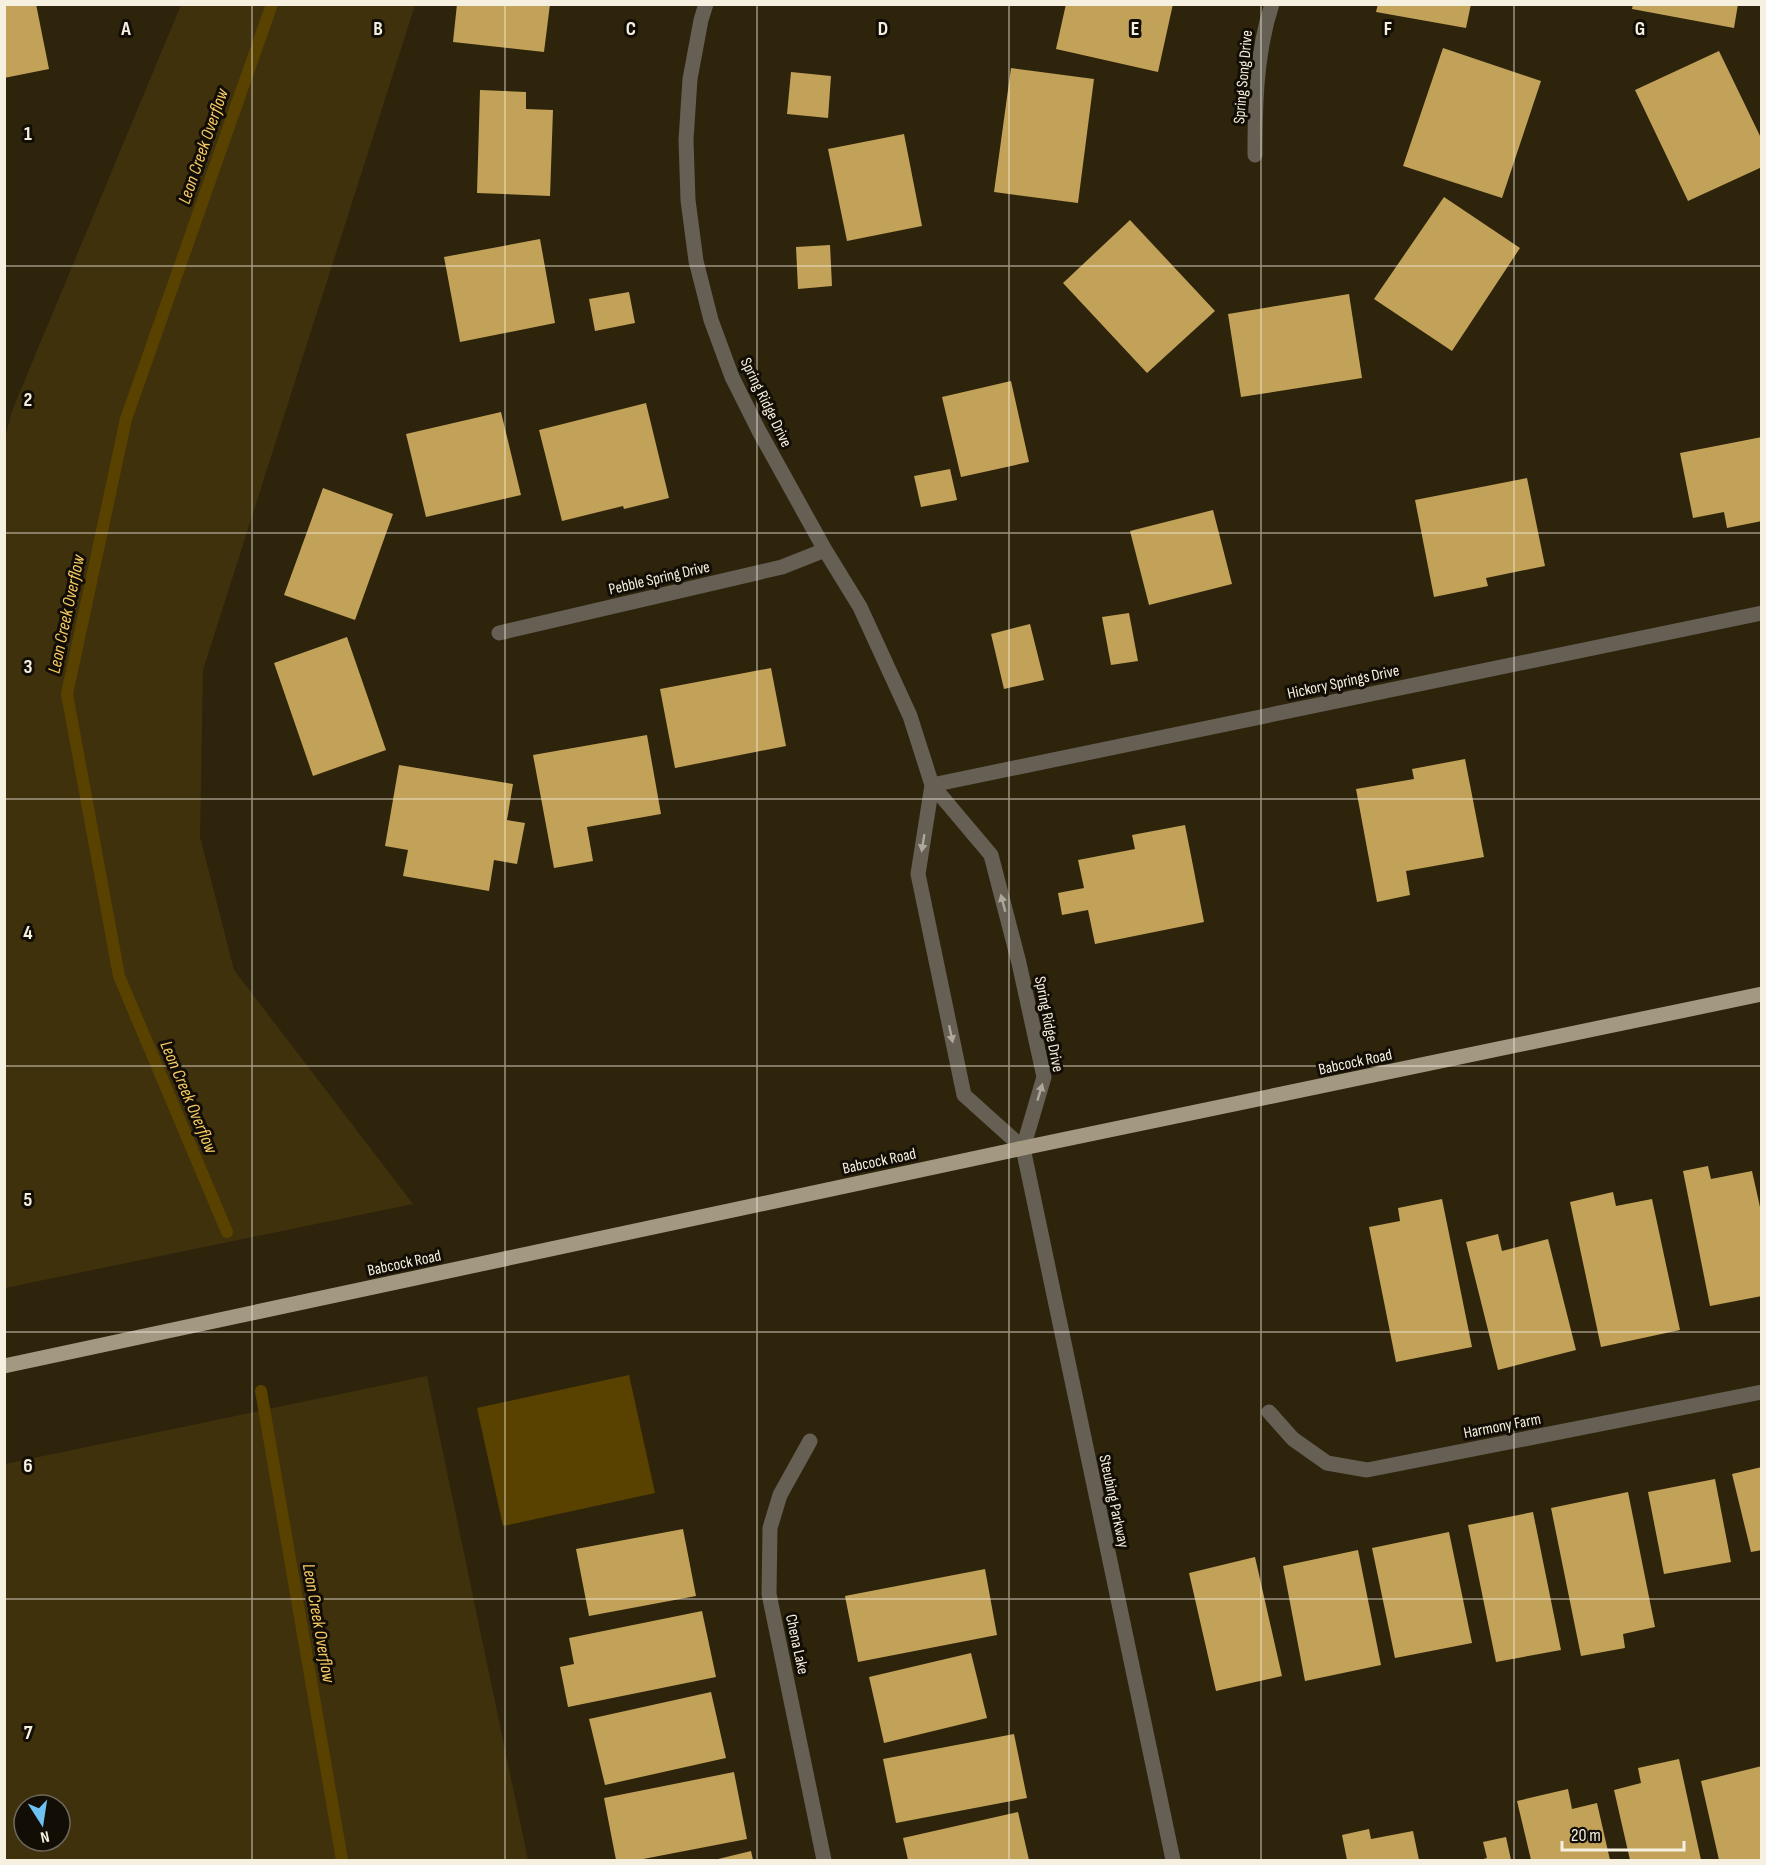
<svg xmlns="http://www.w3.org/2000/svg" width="1766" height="1865" font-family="'Sofia Sans Condensed',sans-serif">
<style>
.green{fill:#40310d;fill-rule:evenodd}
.water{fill:#594200}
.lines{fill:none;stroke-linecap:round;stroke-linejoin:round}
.stream{stroke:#594200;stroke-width:12}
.building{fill:#c2a258}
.minor{stroke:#655f54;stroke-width:15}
.major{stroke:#a39982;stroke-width:15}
.oneway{fill:#aea89a}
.grid{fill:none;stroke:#f6f0e1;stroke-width:1.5;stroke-opacity:0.55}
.labels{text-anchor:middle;stroke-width:6;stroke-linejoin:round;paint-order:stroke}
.street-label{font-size:16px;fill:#f6f0e1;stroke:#130e05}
.water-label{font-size:18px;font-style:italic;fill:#f7cb64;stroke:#130e05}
.grid-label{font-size:20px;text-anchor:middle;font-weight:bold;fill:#f6f0e1;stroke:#130e05;stroke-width:6;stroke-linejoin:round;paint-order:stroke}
</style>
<rect width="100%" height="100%" fill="#2e240c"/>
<path class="green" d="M181,5H415L203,670L200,837L234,970L413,1204L5,1288V438L12,411Z
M427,1376L528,1860H5V1464ZM24,1805H60V1841H24Z"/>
<path class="water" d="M629,1375L655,1493L503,1526L477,1408Z"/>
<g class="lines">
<path class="stream" d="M227,1232L119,976L67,694L126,419L272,4
M261,1391L342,1860"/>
</g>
<path class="building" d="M4,4H36L49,69L4,78Z
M457,4H550L544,52L453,42Z
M1066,4H1173L1158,72L1056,49Z
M1378,4H1471L1466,28L1376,12Z
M1633,4H1738L1734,28L1632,9Z
M1443,48L1541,81L1502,198L1403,166Z
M1719,51L1762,140V167L1688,201L1635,90Z
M1011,68L1094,79L1078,203L994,192Z
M791,72L831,76L828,118L787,114Z
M480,90L526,92V109L553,110L550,196L477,193Z
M904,134L922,226L847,241L828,149Z
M1444,197L1520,248L1452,351L1374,299Z
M1130,220L1215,311L1147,373L1063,283Z
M540,239L555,323L460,342L444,257Z
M830,245L832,286L798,289L796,247Z
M629,292L635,323L595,331L589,299Z
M1349,294L1362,378L1241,397L1228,314Z
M1011,381L1029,462L961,477L942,397Z
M646,403L669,498L624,509L623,506L562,521L539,430Z
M501,412L521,495L426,517L406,434Z
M1762,437V521L1727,528L1724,512L1693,518L1680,453Z
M950,469L957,500L921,507L914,476Z
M1527,478L1545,566L1486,578L1488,586L1434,597L1415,500Z
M323,488L393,514L355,620L284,595Z
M1213,510L1232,584L1149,605L1130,531Z
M1129,613L1138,661L1111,665L1102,617Z
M1030,624L1044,680L1004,689L991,634Z
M347,637L386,750L313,776L274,663Z
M771,668L786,746L675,768L660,689Z
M647,735L661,814L587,827L593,861L554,868L533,755Z
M1465,759L1484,857L1406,871L1410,895L1377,902L1356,789L1414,779L1412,769Z
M399,765L513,784L507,820L525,823L517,864L494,860L489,891L403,876L408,850L385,846Z
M1185,825L1204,922L1095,944L1088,910L1062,915L1058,893L1084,888L1078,860L1135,849L1132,835Z
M1708,1166L1711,1179L1752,1171L1762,1216V1296L1710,1306L1683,1171Z
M1613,1192L1616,1206L1652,1199L1680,1330L1601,1347L1570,1202Z
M1442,1199L1472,1347L1396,1362L1369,1227L1400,1221L1398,1208Z
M1498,1234L1502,1251L1548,1239L1576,1350L1498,1370L1466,1242Z
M1762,1467V1550L1751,1552L1732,1474Z
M1715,1479L1731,1562L1664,1574L1648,1492Z
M1628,1492L1655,1627L1623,1634L1625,1648L1581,1656L1551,1508Z
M1533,1512L1561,1650L1496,1662L1468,1525Z
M683,1529L696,1596L589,1616L576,1549Z
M1449,1532L1472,1643L1395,1658L1372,1548Z
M1358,1550L1381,1665L1305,1681L1283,1566Z
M1255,1557L1282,1676L1216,1691L1189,1573Z
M985,1569L997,1635L858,1662L845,1596Z
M702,1611L716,1677L568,1707L560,1667L574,1664L569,1638Z
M971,1653L987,1718L884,1743L869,1677Z
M711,1692L726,1758L605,1785L589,1719Z
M1014,1734L1027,1798L896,1823L883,1759Z
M1679,1759L1701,1860H1630L1614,1790L1641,1783L1638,1768Z
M1762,1766V1860H1719L1701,1781Z
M734,1772L747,1839L638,1860H616L604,1798Z
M1568,1789L1572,1809L1597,1803L1610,1860H1531L1517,1801Z
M1018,1812L1029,1860H908L903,1838Z
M1369,1829L1371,1839L1413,1831L1419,1860H1347L1342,1835Z
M1506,1837L1511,1860H1480L1487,1858L1483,1842Z
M751,1851L753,1860H714Z"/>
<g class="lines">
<path class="minor" d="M706,4L701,20L690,79L686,140L688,200L696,261L711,320L732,377L759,431L825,550L860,607L910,716L932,785L991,855L1019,963L1044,1077L1023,1148L1173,1860
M1255,155C1255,104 1256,53 1272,4
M499,633L782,567L825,550
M932,785L1762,613
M932,785L918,874L964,1095L1023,1148
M1269,1412L1293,1439L1327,1463L1367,1470L1762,1392
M810,1441L780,1495L770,1528L769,1594L824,1860"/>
<path class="major" d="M4,1366L1023,1148L1762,994"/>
</g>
<defs><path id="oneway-solid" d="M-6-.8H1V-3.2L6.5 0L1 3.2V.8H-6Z" transform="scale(1.5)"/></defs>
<g class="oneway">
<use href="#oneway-solid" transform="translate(923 843) rotate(99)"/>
<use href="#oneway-solid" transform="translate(1003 903) rotate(-105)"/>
<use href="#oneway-solid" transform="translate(951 1034) rotate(78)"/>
<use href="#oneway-solid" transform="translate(1040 1092) rotate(-73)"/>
</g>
<path class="grid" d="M252,4V1860M505,4V1860M757,4V1860M1009,4V1860M1261,4V1860M1514,4V1860M4,266H1762M4,533H1762M4,799H1762M4,1066H1762M4,1332H1762M4,1599H1762"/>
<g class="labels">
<g class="street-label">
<text transform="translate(1242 77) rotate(-85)" y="6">Spring Song Drive</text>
<text transform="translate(767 402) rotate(64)" y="6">Spring Ridge Drive</text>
<text transform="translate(659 577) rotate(-13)" y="6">Pebble Spring Drive</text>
<text transform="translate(1343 681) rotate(-12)" y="6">Hickory Springs Drive</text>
<text transform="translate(1050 1024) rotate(79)" y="6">Spring Ridge Drive</text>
<text transform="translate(1355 1061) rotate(-12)" y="6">Babcock Road</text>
<text transform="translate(879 1160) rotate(-12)" y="6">Babcock Road</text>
<text transform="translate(404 1262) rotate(-12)" y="6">Babcock Road</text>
<text transform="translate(1502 1425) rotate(-11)" y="6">Harmony Farm</text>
<text transform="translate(1115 1501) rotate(78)" y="6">Steubing Parkway</text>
<text transform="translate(798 1644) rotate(78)" y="6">Chena Lake</text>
</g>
<g class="water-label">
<text transform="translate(203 146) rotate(-71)" y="6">Leon Creek Overflow</text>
<text transform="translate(66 614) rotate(-78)" y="6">Leon Creek Overflow</text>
<text transform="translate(189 1097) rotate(67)" y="6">Leon Creek Overflow</text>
<text transform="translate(319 1623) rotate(80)" y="6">Leon Creek Overflow</text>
</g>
</g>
<g class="grid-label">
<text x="126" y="35">A</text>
<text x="378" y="35">B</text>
<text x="631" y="35">C</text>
<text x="883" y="35">D</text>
<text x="1135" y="35">E</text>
<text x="1388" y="35">F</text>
<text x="1640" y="35">G</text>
<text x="28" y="140">1</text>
<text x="28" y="406">2</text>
<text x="28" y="673">3</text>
<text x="28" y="939">4</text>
<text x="28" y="1206">5</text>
<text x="28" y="1472">6</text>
<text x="28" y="1739">7</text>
</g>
<rect width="1766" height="1865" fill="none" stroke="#f6f0e1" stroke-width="12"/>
<g transform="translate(42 1823) rotate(168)"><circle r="28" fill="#130e05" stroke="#6e685d" stroke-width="1.5"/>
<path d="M0-4.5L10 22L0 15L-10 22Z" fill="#6ec2f3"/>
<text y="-9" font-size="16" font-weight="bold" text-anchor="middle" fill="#f6f0e1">N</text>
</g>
<path d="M1562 1841v9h122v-9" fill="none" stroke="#f6f0e1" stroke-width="3"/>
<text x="1571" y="1841" font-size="18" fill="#f6f0e1" stroke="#130e05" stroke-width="4.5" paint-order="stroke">20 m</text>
</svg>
